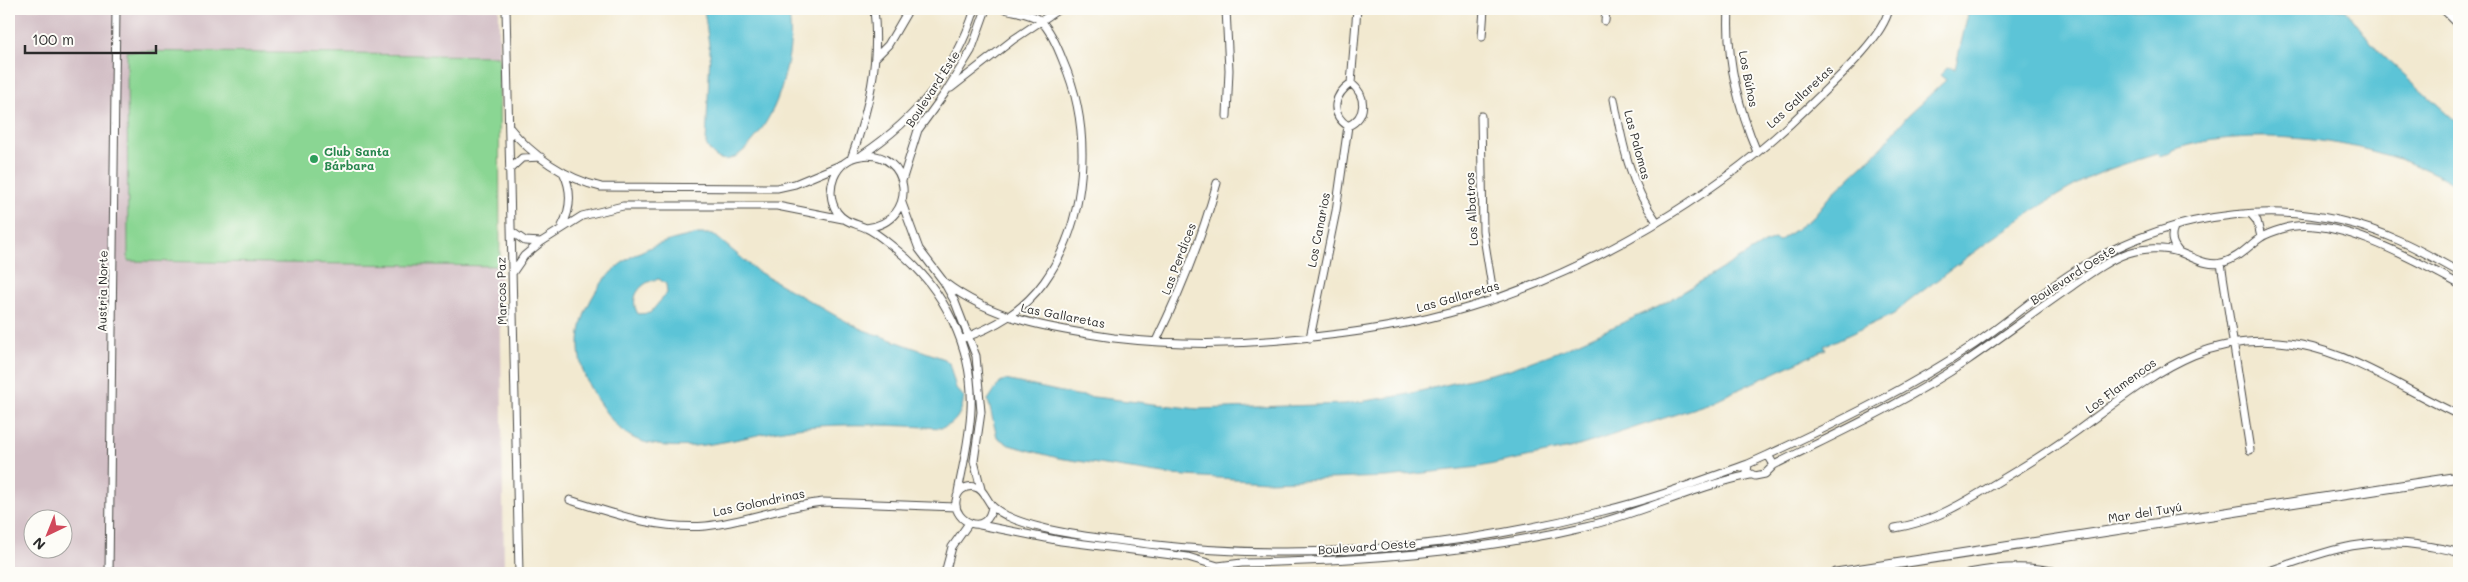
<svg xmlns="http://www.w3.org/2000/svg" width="2468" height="582" font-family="Mali,sans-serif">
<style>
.industrial{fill:#d2bec5;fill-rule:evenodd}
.green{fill:#8ad693;stroke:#5a805f}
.water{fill:#5bc4d7;stroke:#437881;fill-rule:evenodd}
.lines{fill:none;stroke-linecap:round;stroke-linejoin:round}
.minor-casing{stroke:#494844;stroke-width:9}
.tertiary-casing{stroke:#494844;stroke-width:11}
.minor{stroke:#fff;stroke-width:7}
.tertiary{stroke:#fff;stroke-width:9}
.leisure-dot{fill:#2e9e5b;stroke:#fdfcf7;stroke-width:2}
.labels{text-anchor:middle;stroke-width:4;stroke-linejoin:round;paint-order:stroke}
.street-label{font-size:12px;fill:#2b2b2b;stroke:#fdfcf7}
.leisure-label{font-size:12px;font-weight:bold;fill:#27864d;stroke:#fdfcf7;text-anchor:start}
</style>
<rect width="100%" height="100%" fill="#fdfcf7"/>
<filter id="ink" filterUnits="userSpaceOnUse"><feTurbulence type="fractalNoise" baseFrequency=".02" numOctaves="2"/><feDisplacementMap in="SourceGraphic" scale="10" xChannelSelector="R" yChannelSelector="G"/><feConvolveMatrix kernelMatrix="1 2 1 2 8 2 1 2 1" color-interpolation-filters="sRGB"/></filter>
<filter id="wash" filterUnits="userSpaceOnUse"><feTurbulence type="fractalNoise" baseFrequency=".0096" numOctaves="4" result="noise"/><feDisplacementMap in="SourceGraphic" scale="20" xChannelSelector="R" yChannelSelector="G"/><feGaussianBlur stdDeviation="1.12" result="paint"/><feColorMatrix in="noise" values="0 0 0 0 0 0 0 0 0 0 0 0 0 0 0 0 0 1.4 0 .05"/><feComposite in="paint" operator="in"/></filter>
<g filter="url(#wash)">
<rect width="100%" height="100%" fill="#f2e9d0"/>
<path class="industrial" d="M9,9H499V56L128,51V260L500,266L504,573H9ZM32,520H62V550H32Z"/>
<path class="green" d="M127,51L499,56L500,266L128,261Z"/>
<path class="water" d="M704,9H788C792,28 791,50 786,69C783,83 778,100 771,113C760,135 726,185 706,144L710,52Z
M1969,9H2345L2378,51L2459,124V187C2387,141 2253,122 2172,150L2171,153L2159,156L2157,154C2131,162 2105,169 2081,182C2020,215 1964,260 1908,302L1894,314L1824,346L1826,349L1707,404L1579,446L1479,467L1387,477L1267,481L1171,475L1058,458L1009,445L997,437L988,400L1000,382L1005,380L1076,395L1198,409L1345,404L1404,395L1507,370L1557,352L1658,307L1765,243L1774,239L1779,241L1812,218L1829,197L1880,149L1907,116L1946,80L1940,75L1948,67L1955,69Z
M698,234H713L757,271L838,317L861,329L945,359L949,363L956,388L964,397C962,412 956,425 941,428C895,425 850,423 805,427C753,432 703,454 652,444C625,439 614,424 600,404C579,374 572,344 587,308C609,259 648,244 698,234ZM659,279L666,284L667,293L650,313L638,314C628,297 641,281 659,279Z"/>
</g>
<g filter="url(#ink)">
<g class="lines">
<defs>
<path id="minor" d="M506,9L519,573
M1226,9L1229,70L1227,116
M1729,9C1726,58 1738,107 1757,152
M2443,9L2459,25
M1605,21L1606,9
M1482,37L1484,9
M876,57L888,45L909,9
M1351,83C1367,96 1367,117 1348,126C1329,113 1334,95 1351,83Z
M1351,83L1357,9
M951,88L1014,39L1059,9
M1614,99C1622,143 1630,185 1657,222
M1481,116L1483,231L1494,299
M509,127C531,155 566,179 601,187L777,188L795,184L843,164
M862,155C917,118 955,72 975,9
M851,159C869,109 880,62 874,9
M509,170L522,158L541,157
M902,181L918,130L945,93L971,51L986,9
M902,203L919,249L944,282L955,302L976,356L981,412L974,461L981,489
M2251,214L2257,221L2261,237
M562,226C572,207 572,190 563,172
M2174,227C2170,237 2172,244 2179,252
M866,228C922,221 910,148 861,156C835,159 823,191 837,212C845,223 855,223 866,228C876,232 888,243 897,250C944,288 974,349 971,409C970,437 963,465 958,492
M512,232L525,241L541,242L582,216L623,206H777L843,219
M2221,263L2250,450
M513,272L524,256L541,242
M944,282C993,320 1053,329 1114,338C1173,345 1232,345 1291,339C1351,334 1411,325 1470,307C1589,272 1720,194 1808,107C1831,84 1882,40 1889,9
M1310,338L1336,211L1348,126
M961,339C995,327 1022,312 1044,282C1088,220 1093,130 1063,61C1058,48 1051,31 1041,21C1033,14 1016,12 1005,9
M1156,341C1182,288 1201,241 1217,183
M1768,455C1839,422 1909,388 1975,344C2010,320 2042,291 2078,269C2173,210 2293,193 2398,240C2419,249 2439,261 2459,272
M1774,465L1768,455L1748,464L1747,472L1755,476L1765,474L1774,465C1840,432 1906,402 1968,360C2003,336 2037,310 2072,286C2089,274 2108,260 2128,253C2143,248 2163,247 2178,252C2192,256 2206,267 2222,263C2239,258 2247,247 2260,238C2266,234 2275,231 2282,229C2330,212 2417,261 2459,284
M570,500C615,514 659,530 706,526C745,522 783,506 823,502L956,507
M992,506C988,538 953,522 956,501C957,491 965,485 975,487C984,489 986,499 992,506C996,510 1002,513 1007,516C1042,533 1107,539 1147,544C1300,562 1454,549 1603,511C1653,499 1700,481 1748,464
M980,525L1061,541L1188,557L1218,566L1242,563C1359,561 1474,553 1587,526C1642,513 1695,486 1750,475
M1895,528C1927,523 1953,509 1981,492C2018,470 2055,448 2089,422C2156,373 2210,327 2301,345C2355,355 2408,392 2459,415
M109,573L116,9
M945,573L952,547L969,523
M1969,573C1999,567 2031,565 2062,573
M2263,573C2323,553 2360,535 2426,546C2437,548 2449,549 2459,553"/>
<path id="tertiary" d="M1836,573L2459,477"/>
</defs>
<use href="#minor" class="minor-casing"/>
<use href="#tertiary" class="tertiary-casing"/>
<use href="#minor" class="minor"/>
<use href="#tertiary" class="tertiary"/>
</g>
</g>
<circle class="leisure-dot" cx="314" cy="159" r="5"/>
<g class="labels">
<g class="street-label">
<text transform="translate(1748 79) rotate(79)" y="4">Los Búhos</text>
<text transform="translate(933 89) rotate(-57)" y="4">Boulevard Este</text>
<text transform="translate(1800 97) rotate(-43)" y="4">Las Gallaretas</text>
<text transform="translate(1637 145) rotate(75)" y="4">Las Palomas</text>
<text transform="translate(1472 209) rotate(-93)" y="4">Los Albatros</text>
<text transform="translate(1319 230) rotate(-79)" y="4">Los Canarios</text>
<text transform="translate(1179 259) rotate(-69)" y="4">Las Perdices</text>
<text transform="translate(2073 275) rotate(-33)" y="4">Boulevard Oeste</text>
<text transform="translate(103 291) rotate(-89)" y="4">Austria Norte</text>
<text transform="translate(502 291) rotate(-91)" y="4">Marcos Paz</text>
<text transform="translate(1458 297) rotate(-16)" y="4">Las Gallaretas</text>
<text transform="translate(1063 316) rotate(11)" y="4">Las Gallaretas</text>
<text transform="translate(2121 386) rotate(-36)" y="4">Los Flamencos</text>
<text transform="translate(759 503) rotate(-12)" y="4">Las Golondrinas</text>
<text transform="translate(2145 513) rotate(-9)" y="4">Mar del Tuyú</text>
<text transform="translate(1367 547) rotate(-4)" y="4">Boulevard Oeste</text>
</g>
<g class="leisure-label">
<text x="324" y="156">Club Santa<tspan x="324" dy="14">Bárbara</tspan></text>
</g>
</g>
<rect width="2468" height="582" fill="none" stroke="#fdfcf7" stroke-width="30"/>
<g transform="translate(48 534) rotate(223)"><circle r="24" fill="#fdfcf7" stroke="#a9a8a5"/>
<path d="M0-4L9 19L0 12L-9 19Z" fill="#d1495b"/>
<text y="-8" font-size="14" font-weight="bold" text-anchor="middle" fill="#2b2b2b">N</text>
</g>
<path d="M25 45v8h131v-8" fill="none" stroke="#2b2b2b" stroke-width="2.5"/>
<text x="32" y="45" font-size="15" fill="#2b2b2b" stroke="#fdfcf7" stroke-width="4" paint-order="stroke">100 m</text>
</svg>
